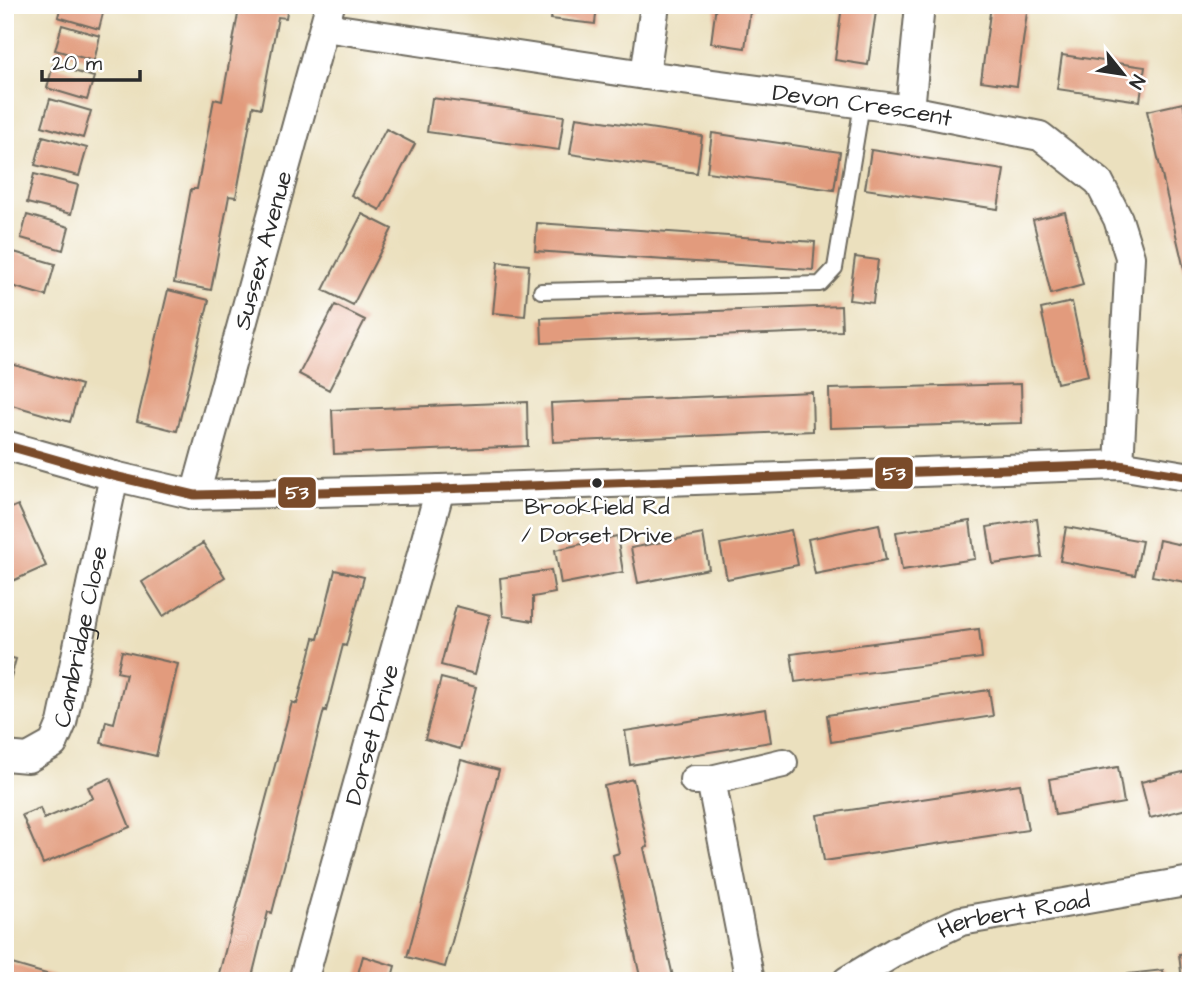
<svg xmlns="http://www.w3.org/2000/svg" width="1196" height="986" font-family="'Architects Daughter',sans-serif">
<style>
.building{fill:#e29b7d}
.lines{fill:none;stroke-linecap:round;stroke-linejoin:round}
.service-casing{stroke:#6e6a5e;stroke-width:18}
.minor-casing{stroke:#6e6a5e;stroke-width:32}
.service{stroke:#fff;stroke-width:14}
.minor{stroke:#fff;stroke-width:28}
.bus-1-casing{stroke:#fff;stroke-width:14}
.bus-1{stroke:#7a4b2a;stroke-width:9}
.bus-dot{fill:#2b2b2b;stroke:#fff;stroke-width:2.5}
.labels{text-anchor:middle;stroke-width:5;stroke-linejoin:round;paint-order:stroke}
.bus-label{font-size:22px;fill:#2b2b2b;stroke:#fff}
.street-label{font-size:24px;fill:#2b2b2b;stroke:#fff}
.line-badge{stroke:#fff;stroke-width:2.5}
.badge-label{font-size:19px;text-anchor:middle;font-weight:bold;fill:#fff}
</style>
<rect width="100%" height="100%" fill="#fff"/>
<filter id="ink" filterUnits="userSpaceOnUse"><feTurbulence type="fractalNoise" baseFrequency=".0143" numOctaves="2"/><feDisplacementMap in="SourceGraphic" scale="14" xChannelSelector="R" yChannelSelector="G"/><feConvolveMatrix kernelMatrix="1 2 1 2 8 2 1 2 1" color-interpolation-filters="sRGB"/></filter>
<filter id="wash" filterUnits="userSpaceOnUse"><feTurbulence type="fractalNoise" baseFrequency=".00686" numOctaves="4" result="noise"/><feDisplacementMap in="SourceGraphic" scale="28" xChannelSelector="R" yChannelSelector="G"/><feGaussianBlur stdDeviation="1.57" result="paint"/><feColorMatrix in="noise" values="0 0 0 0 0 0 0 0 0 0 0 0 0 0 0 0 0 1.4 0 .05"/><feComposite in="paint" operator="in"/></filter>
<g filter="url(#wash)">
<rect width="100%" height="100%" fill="#ebe0be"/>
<g id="blocks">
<path class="building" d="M61,5H105L99,29L58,17Z
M249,5H288L286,18L278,17L261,108L253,106L236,197L229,196L211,290L174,283L191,189H197L214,99L222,101L239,9L248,11Z
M553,5H597L595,24L551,19Z
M716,5H751L745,48L711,43Z
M842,5H877L868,65L835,60Z
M991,5H1028L1017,86L981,81Z
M62,25L100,36L94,61L55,50Z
M1062,55L1145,67L1140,101L1057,89Z
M53,65L94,77L87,100L47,88Z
M432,98L564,116L559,150L427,132Z
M50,99L91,111L83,138L42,126Z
M1183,103L1191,135V267L1184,269L1147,111Z
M576,117L702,136L697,173L570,154Z
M386,129L415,144L380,210L351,195Z
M712,133L840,152L834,190L707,172Z
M43,136L87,148L79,176L35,165Z
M871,150L1004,170L998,209L865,189Z
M34,174L78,185L71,214L27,203Z
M1065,212L1083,285L1051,294L1033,220Z
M362,214L392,229L353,305L323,290Z
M27,215L69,227L63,250L21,238Z
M537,223L815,242L813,270L535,251Z
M14,252L55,264L46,296L5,284Z
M855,257L878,260L873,303L849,300Z
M498,262L529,265L525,316L493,313Z
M168,290L209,300L177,431L137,421Z
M1072,302L1088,376L1057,383L1041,309Z
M335,305L365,320L329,390L299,374Z
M841,306L842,331L542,343L541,318Z
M5,362L81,385L70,422L5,403Z
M1021,384L1022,423L830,428L829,389Z
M812,392L813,431L553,442L551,403Z
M527,402L528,446L334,454L332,410Z
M18,505L46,566L8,583L5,577V511Z
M1037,519L1042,557L993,564L987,527Z
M970,521L975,559L902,570L896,532Z
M879,524L886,560L815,574L808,539Z
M1066,527L1142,541L1135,575L1060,561Z
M791,530L798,565L727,579L720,544Z
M703,534L709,569L638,583L631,548Z
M617,536L623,572L561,584L555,550Z
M1159,540L1191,547V583L1152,576Z
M203,543L225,577L163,616L142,582Z
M335,570L364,577L346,646L343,645L326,711L324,710L272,913L268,912L251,981H217L292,702L297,704L314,638L318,639Z
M551,570L555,593L533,597V621L503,616L500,578Z
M456,606L490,615L475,674L441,665Z
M979,629L982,658L795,682L791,654Z
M122,651L178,664L156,756L101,743L106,721L114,723L126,674L117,672Z
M5,656L16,659L6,695H5Z
M441,678L476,687L460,749L425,739Z
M989,690L993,716L831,742L827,715Z
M766,709L771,742L630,765L625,731Z
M461,760L499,770L445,967L407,957Z
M1118,767L1124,803L1055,815L1049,779Z
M1191,770V808L1150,818L1141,782Z
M110,778L130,827L43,864L22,815L40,808L44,819L93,798L88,787Z
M633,779L648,847L644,848L674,981H641L613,855L619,853L604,786Z
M1020,784L1028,830L824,861L817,815Z
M1191,953V981H1182L1179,954Z
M363,956L395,966L391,981H356Z
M5,962L67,980L66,981H5Z
M1163,970L1165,981H1085V979Z"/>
</g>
</g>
<g filter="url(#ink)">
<use href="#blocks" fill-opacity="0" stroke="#6e6a5e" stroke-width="2"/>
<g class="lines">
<defs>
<path id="service" d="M541,291L820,284L835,268L862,104"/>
<g id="minor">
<path id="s1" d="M324,27L645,75L910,110L1040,136L1099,182L1118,219L1130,257L1119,465"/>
<path d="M645,75L655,5"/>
<path d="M910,110L920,5"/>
<path d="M5,445L114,476L195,495L440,489L1119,465L1191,477"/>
<path id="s2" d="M195,495L330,5"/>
<path id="s3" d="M5,756L28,758L53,744L62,723L114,476"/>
<path d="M694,780H711L783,763"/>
<path d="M711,780L750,981"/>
<path id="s4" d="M303,981L440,489"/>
<path id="s5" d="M847,981L895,952L961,921L1191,881"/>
</g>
</defs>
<use href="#service" class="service-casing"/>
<use href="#minor" class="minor-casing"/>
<use href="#service" class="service"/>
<use href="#minor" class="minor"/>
<defs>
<path id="bus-1" d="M5,445L114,476L195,495L440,489L1119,465L1191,477"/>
</defs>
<use href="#bus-1" class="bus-1-casing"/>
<use href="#bus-1" class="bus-1"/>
</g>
</g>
<circle class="bus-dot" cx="597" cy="483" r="6"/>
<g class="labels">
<g class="bus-label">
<text x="597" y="514">Brookfield Rd<tspan x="597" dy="28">/ Dorset Drive</tspan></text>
</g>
<g class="street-label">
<text dy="8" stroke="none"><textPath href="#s1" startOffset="544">Devon Crescent</textPath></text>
<text dy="8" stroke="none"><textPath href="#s2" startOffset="254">Sussex Avenue</textPath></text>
<text dy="8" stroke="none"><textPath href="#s3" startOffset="163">Cambridge Close</textPath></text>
<text dy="8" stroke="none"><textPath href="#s4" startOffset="256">Dorset Drive</textPath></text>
<text dy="8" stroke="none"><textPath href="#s5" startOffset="182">Herbert Road</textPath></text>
</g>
</g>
<g class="line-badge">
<rect x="874" y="456" width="40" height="34" rx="7" fill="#7a4b2a"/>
<rect x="277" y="476" width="40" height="33" rx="7" fill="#7a4b2a"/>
</g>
<g class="badge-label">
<text x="894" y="480">53</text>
<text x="297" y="499">53</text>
</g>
<rect width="1196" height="986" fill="none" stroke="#fff" stroke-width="28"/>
<g transform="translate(1123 74) rotate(120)" stroke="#ffffff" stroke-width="5" paint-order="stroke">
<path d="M0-5L12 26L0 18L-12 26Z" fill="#2b2b2b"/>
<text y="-10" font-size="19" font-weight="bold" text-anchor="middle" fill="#2b2b2b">N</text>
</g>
<path d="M42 70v10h98v-10" fill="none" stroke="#2b2b2b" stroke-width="3.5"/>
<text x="52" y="70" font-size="21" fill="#2b2b2b" stroke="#ffffff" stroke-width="5" paint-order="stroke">20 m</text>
</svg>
